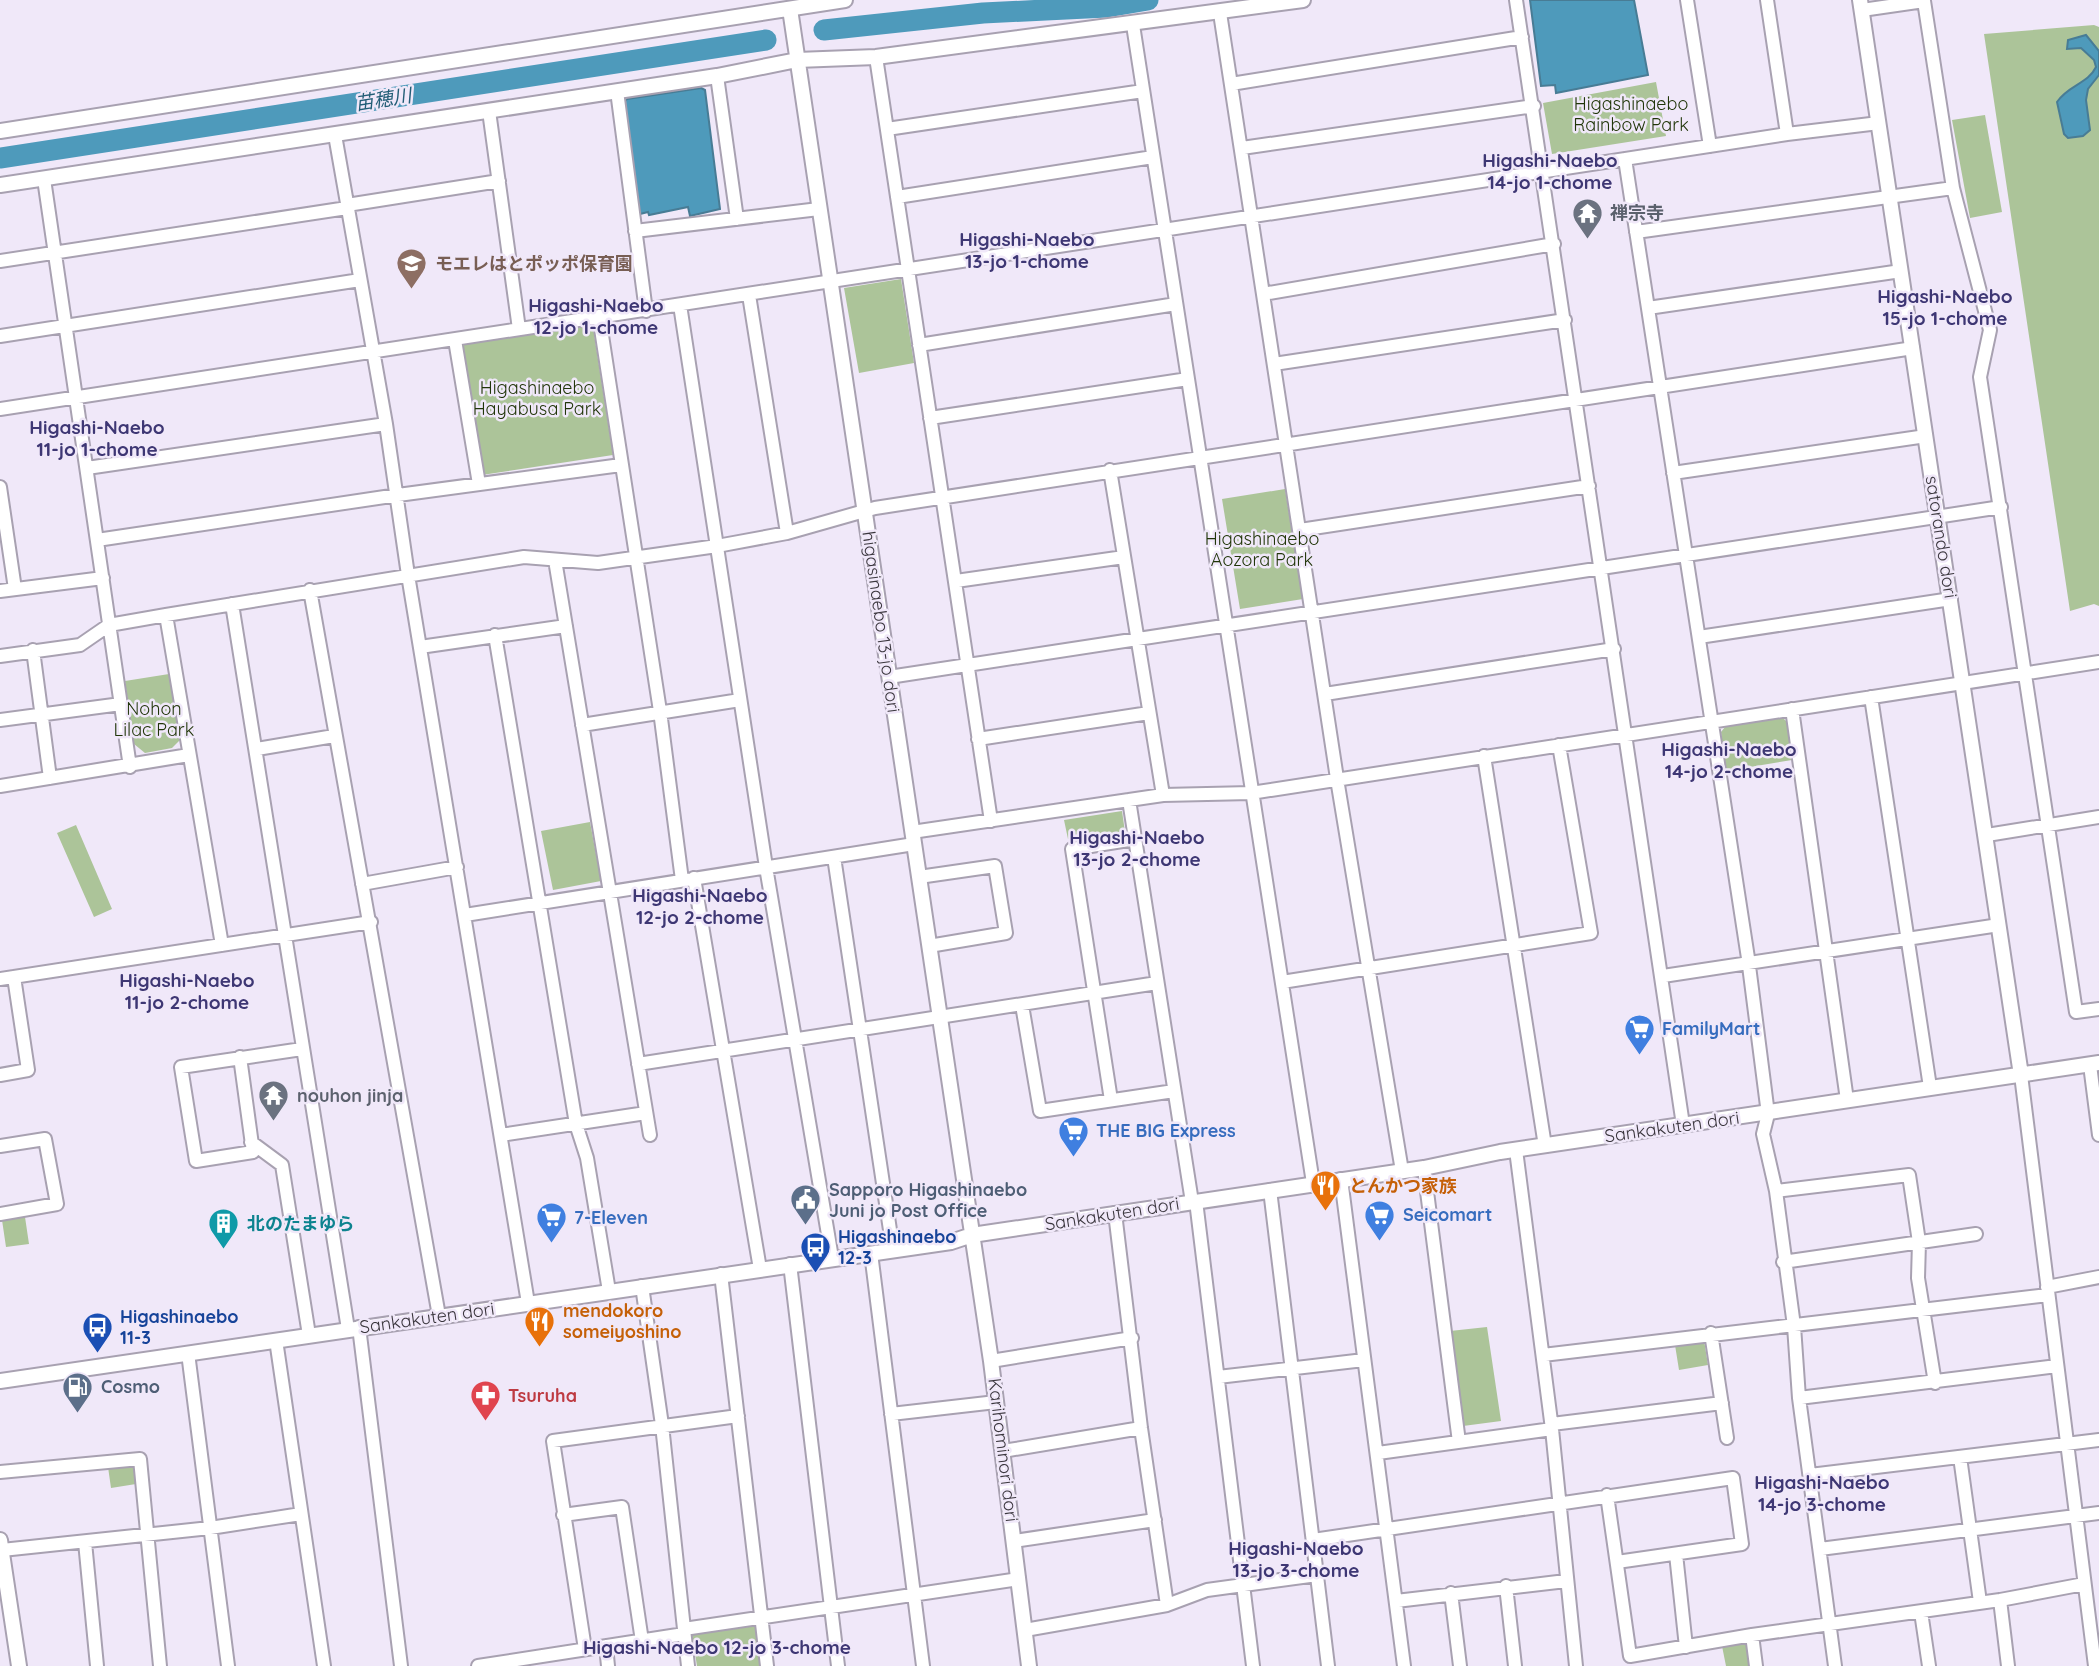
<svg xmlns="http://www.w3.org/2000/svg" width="2099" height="1666" font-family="Quicksand,'Noto Sans JP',sans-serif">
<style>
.green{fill:#acc499}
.water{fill:#4e9abb;stroke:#487c95;stroke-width:2}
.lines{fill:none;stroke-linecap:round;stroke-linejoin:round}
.river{stroke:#4e9abb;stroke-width:21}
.minor-casing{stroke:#a8a1b1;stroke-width:16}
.tertiary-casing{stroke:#a8a1b1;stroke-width:18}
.minor{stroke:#fff;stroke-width:12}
.tertiary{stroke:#fff;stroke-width:14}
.labels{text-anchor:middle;stroke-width:5;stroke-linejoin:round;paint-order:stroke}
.park-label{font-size:18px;fill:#213609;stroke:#f0e8f9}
.worship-label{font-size:18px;font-weight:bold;fill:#5b616d;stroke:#f0e8f9;text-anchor:start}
.education-label{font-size:18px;font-weight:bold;fill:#785e54;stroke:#f0e8f9;text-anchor:start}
.street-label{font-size:18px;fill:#3a363d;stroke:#f0e8f9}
.shop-label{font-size:18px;font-weight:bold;fill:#366cbe;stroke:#f0e8f9;text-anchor:start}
.food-label{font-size:18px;font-weight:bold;fill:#c56008;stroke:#f0e8f9;text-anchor:start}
.service-label{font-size:18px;font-weight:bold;fill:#4e5e75;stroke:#f0e8f9;text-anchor:start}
.culture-label{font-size:18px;font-weight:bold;fill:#0d838f;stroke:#f0e8f9;text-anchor:start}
.transit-label{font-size:18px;font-weight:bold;fill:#164399;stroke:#f0e8f9;text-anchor:start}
.health-label{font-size:18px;font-weight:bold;fill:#be3a42;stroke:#f0e8f9;text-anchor:start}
.water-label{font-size:19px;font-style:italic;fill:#225d76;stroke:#f0e8f9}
.neighbourhood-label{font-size:19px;font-weight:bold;fill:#3e3774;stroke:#f0e8f9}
</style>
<rect width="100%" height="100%" fill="#f0e8f9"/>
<path class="green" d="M2094,25L2099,27V606L2094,604L2070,611L1984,34Z
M1656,82L1666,136L1552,154L1543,103Z
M1985,115L2002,212L1970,218L1952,120Z
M901,279L914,363L859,373L844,288Z
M592,321L613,455L482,475L461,342Z
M1285,489L1303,599L1240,609L1222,499Z
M169,674L180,740L172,748L145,753L134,744L125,681Z
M1783,718L1787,722L1792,760L1726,771L1721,732L1725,727Z
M1122,811L1125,832L1068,839L1064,820Z
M590,822L601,881L553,890L541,831Z
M76,825L112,909L94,917L57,833Z
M25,1217L29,1244L6,1247L2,1220Z
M1487,1327L1501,1421L1463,1426L1450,1331Z
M1704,1340L1708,1365L1679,1370L1675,1345Z
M133,1464L136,1484L111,1488L108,1467Z
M755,1626L761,1666H697L692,1635Z
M1746,1642L1750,1666H1726L1722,1646Z"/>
<path class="water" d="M1530,0H1634L1648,75L1556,93L1555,85L1541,86Z
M2086,35L2099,51V75L2088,89L2086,100L2090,130L2083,136L2068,138L2064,134L2057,102C2068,85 2088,84 2096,67L2094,60L2081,48L2067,49L2068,40Z
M701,88L705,90L720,209L690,216L688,207L649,215L648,212L640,214L623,103L627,99Z"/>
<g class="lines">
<path class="river" d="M824,30L983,13L1107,7L1148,0
M0,158L766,40"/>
<defs>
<path id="minor" d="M1516,0L1683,1125
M1687,0L1710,146
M1767,0L1787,134
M1862,10L1924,1L1953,188L1990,330L1980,377L2076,1012L2099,1009
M1220,13L1338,785L1402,1171
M1133,25L1313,1183
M876,57L991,821
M717,76L737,219
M1231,84L1522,37
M617,91L646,311
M489,111L519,329
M887,129L1143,91
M335,135L386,424L408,575L528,1303
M1242,148L1534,106
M1625,159L1748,958L1768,1114L1763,1134L1776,1191L1794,1326L1799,1398L1835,1666
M44,179L130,767
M897,197L1153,157
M347,205L499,181
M635,231L819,209
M1636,232L1953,188
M0,261L347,208
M1263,294L1554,244
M749,295L787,533
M680,305L766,867L832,1258
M1648,308L1901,271
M599,316L660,711L682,880
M0,336L360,280
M455,340L479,484
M919,345L1176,304
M1274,364L1565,320
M0,409L1787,134L1879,123
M930,418L1188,379
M87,468L386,424
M1110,470L1163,795
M1673,473L1926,436
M0,487L15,589
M1300,530L1589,486
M97,540L398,495L621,465
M555,560L650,1135
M956,581L1124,557
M310,590L439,1316
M0,591L103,578
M232,604L348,1329
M166,615L222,945
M495,635L576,1124L587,1158L609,1291
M1699,637L1951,599
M420,647L566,626
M33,650L50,778
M0,656L80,645L109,625L166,615L524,557L598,563L717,546L787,533L875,508L1913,348
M889,677L2001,507
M1325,694L1614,649
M1871,697L1930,1087
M1792,709L1847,1100
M0,720L121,704
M582,725L740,700
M978,739L1149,713
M257,749L334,736
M1484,756L1545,1146
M0,786L189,755
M1129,800L1192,1202
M912,832L1163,795L1251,793L2099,662
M1987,835L2099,817
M834,857L893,1250
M919,877L995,866L1006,933L929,946
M694,878L760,1269
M362,884L457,867
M465,915L914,844
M1663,976L1999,925
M0,979L371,922
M1282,982L1591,933L1559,745
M1022,1005L1040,1111L1174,1091
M240,1057L253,1152L196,1161L181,1067L302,1049
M638,1064L1157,983
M2090,1065L2099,1135
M0,1075L28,1070L14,977
M2021,1075L2095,1666
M1111,1100L1072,849L1135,839
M501,1135L646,1113
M251,1142L282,1165L309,1335
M0,1146L45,1139L57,1204L0,1214
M1516,1150L1552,1429L1576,1666
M1424,1168L1459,1442
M1341,1179L1404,1666
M1270,1190L1328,1666
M1776,1191L1909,1175L1919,1242L1918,1278L1935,1383
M1196,1201L1253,1666
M1115,1213L1141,1428L1167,1605
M871,1253L923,1666
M1783,1262L1976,1234
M790,1264L838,1666
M721,1274L767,1666
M642,1286L662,1425L688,1666
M2047,1287L2099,1277
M359,1327L401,1666
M1711,1333L1727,1438
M276,1340L324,1666
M188,1353L228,1666
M1543,1355L2048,1295
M991,1361L1132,1338
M1218,1377L1364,1360
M1799,1398L2057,1366
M891,1414L996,1402
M1552,1424L1722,1403
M1003,1451L1141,1428
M1378,1453L1552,1429
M1960,1457L1980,1602
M0,1472L140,1459L160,1666
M1810,1475L2099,1440
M1607,1495L1630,1656L1752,1635L2000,1600L2084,1584
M563,1515L622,1507L642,1641
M1313,1540L1733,1478L1742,1544L1617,1562
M1014,1541L1155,1520
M85,1542L97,1666
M1820,1549L2099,1513
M2,1550L210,1528L301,1514
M1676,1554L1686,1647
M1506,1586L1515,1666
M1451,1593L1460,1666
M2000,1600L2008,1666
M1396,1601L1566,1581
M1921,1612L1929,1666
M684,1629L1019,1579
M1025,1630L1167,1605L1207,1590L1317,1575
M1752,1635L1756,1666
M606,1646L608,1666
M585,1649L553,1441L738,1416
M478,1666L684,1634"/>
<path id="tertiary" d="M1860,0L2021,1075
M790,9L991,1361L1029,1666
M0,131L845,0
M0,185L717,76L797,60L876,57L1303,0
M0,1381L951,1242L972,1235L1424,1168L1500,1152L2099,1063
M0,1540L19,1666"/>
</defs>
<use href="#minor" class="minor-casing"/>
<use href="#tertiary" class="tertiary-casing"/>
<use href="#minor" class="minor"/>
<use href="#tertiary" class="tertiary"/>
</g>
<defs>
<symbol id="temple-pin" viewBox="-11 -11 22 30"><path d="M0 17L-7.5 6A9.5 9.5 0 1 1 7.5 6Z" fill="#6b7280" stroke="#f0e8f9"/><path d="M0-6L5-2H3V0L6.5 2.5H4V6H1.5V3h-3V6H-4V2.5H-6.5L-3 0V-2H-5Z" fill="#fff"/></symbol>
<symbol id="school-pin" viewBox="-11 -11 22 30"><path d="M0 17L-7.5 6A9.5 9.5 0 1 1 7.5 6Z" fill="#8d6e63" stroke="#f0e8f9"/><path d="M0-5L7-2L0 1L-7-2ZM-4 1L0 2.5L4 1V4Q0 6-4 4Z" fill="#fff"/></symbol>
<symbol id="supermarket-pin" viewBox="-11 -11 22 30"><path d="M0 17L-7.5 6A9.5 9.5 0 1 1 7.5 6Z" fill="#3f7fe0" stroke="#f0e8f9"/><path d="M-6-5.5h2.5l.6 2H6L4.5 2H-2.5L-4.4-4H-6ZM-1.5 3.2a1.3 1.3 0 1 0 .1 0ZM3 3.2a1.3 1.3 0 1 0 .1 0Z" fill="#fff"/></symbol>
<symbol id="restaurant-pin" viewBox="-11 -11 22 30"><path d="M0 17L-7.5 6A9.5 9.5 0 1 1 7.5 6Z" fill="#e8710a" stroke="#f0e8f9"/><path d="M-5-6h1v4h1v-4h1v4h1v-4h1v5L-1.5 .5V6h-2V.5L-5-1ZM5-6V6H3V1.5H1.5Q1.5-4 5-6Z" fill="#fff"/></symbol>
<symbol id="civic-pin" viewBox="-11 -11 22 30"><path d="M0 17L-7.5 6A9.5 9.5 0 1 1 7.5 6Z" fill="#5c6f8a" stroke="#f0e8f9"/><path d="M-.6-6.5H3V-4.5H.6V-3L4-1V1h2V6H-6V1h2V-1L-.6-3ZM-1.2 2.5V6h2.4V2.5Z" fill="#fff"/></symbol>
<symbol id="building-pin" viewBox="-11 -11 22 30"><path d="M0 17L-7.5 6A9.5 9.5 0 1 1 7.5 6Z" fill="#0f9aa8" stroke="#f0e8f9"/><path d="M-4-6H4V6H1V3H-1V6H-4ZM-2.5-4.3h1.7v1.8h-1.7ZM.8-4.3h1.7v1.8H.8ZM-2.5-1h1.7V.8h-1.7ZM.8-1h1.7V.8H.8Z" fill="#fff"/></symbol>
<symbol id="bus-pin" viewBox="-11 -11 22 30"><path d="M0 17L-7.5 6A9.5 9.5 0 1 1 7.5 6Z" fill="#1a4fb4" stroke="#f0e8f9"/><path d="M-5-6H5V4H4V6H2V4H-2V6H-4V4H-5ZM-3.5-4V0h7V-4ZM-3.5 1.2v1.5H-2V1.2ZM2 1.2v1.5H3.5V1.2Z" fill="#fff"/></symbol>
<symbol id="fuel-pin" viewBox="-11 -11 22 30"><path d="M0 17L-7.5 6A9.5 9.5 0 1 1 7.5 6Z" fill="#5c6f8a" stroke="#f0e8f9"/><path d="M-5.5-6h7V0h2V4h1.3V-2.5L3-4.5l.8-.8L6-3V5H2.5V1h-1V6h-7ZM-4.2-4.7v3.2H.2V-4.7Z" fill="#fff"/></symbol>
<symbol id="pharmacy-pin" viewBox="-11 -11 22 30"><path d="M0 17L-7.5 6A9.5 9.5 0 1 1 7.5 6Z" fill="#e0444e" stroke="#f0e8f9"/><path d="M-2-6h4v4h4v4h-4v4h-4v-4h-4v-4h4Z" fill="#fff"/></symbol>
</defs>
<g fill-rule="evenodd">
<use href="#temple-pin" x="1570" y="196" width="35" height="47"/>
<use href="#school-pin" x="394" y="246" width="35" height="47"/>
<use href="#supermarket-pin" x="1622" y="1012" width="35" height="47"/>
<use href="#temple-pin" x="256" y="1078" width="35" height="47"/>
<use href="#supermarket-pin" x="1056" y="1114" width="35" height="47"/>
<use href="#restaurant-pin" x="1308" y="1168" width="35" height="47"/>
<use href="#civic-pin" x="788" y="1182" width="35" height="47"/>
<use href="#supermarket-pin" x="1362" y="1198" width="35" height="47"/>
<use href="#supermarket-pin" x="534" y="1200" width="35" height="47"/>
<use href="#building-pin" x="206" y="1206" width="35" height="47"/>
<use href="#bus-pin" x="798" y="1230" width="35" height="47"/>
<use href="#restaurant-pin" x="522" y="1304" width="35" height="47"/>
<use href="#bus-pin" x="80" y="1310" width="35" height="47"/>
<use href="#fuel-pin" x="60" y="1370" width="35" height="47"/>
<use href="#pharmacy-pin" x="468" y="1378" width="35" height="47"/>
</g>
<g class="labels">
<g class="park-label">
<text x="1631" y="110">Higashinaebo<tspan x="1631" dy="21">Rainbow Park</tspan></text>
<text x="537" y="394">Higashinaebo<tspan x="537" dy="21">Hayabusa Park</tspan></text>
<text x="1262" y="545">Higashinaebo<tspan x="1262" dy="21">Aozora Park</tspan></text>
<text x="154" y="715">Nohon<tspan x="154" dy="21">Lilac Park</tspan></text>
</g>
<g class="worship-label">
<text x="1610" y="219">禅宗寺</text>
<text x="297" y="1102">nouhon jinja</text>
</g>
<g class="education-label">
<text x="435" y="270">モエレはとポッポ保育園</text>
</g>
<g class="street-label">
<text transform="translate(1941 537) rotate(81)" y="6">satorando dori</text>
<text transform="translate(881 622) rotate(82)" y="6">higasinaebo 13-jo dori</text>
<text transform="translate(1672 1127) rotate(-8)" y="6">Sankakuten dori</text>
<text transform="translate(1112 1214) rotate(-9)" y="6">Sankakuten dori</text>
<text transform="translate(427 1318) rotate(-8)" y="6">Sankakuten dori</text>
<text transform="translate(1003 1450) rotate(83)" y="6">Karihominori dori</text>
</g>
<g class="shop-label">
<text x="1662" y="1035">FamilyMart</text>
<text x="1096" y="1137">THE BIG Express</text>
<text x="1403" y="1221">Seicomart</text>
<text x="574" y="1224">7-Eleven</text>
</g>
<g class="food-label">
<text x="1349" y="1192">とんかつ家族</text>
<text x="563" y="1317">mendokoro<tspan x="563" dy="21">someiyoshino</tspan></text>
</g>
<g class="service-label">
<text x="829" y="1196">Sapporo Higashinaebo<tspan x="829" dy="21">Juni jo Post Office</tspan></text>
<text x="101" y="1393">Cosmo</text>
</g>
<g class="culture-label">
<text x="247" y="1230">北のたまゆら</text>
</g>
<g class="transit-label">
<text x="838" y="1243">Higashinaebo<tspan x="838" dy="21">12-3</tspan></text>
<text x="120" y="1323">Higashinaebo<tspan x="120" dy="21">11-3</tspan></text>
</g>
<g class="health-label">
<text x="508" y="1402">Tsuruha</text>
</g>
<g class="water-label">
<text transform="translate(383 99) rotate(-9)" y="7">苗穂川</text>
</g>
<g class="neighbourhood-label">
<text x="1550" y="167">Higashi-Naebo<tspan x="1550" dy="22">14-jo 1-chome</tspan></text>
<text x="1027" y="246">Higashi-Naebo<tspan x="1027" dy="22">13-jo 1-chome</tspan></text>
<text x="1945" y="303">Higashi-Naebo<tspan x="1945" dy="22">15-jo 1-chome</tspan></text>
<text x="596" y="312">Higashi-Naebo<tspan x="596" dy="22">12-jo 1-chome</tspan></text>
<text x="97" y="434">Higashi-Naebo<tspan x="97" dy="22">11-jo 1-chome</tspan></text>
<text x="1729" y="756">Higashi-Naebo<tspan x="1729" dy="22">14-jo 2-chome</tspan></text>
<text x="1137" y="844">Higashi-Naebo<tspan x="1137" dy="22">13-jo 2-chome</tspan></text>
<text x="700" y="902">Higashi-Naebo<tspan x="700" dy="22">12-jo 2-chome</tspan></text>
<text x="187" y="987">Higashi-Naebo<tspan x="187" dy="22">11-jo 2-chome</tspan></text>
<text x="1822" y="1489">Higashi-Naebo<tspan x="1822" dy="22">14-jo 3-chome</tspan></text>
<text x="1296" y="1555">Higashi-Naebo<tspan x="1296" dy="22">13-jo 3-chome</tspan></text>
<text x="717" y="1654">Higashi-Naebo 12-jo 3-chome</text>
</g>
</g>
</svg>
